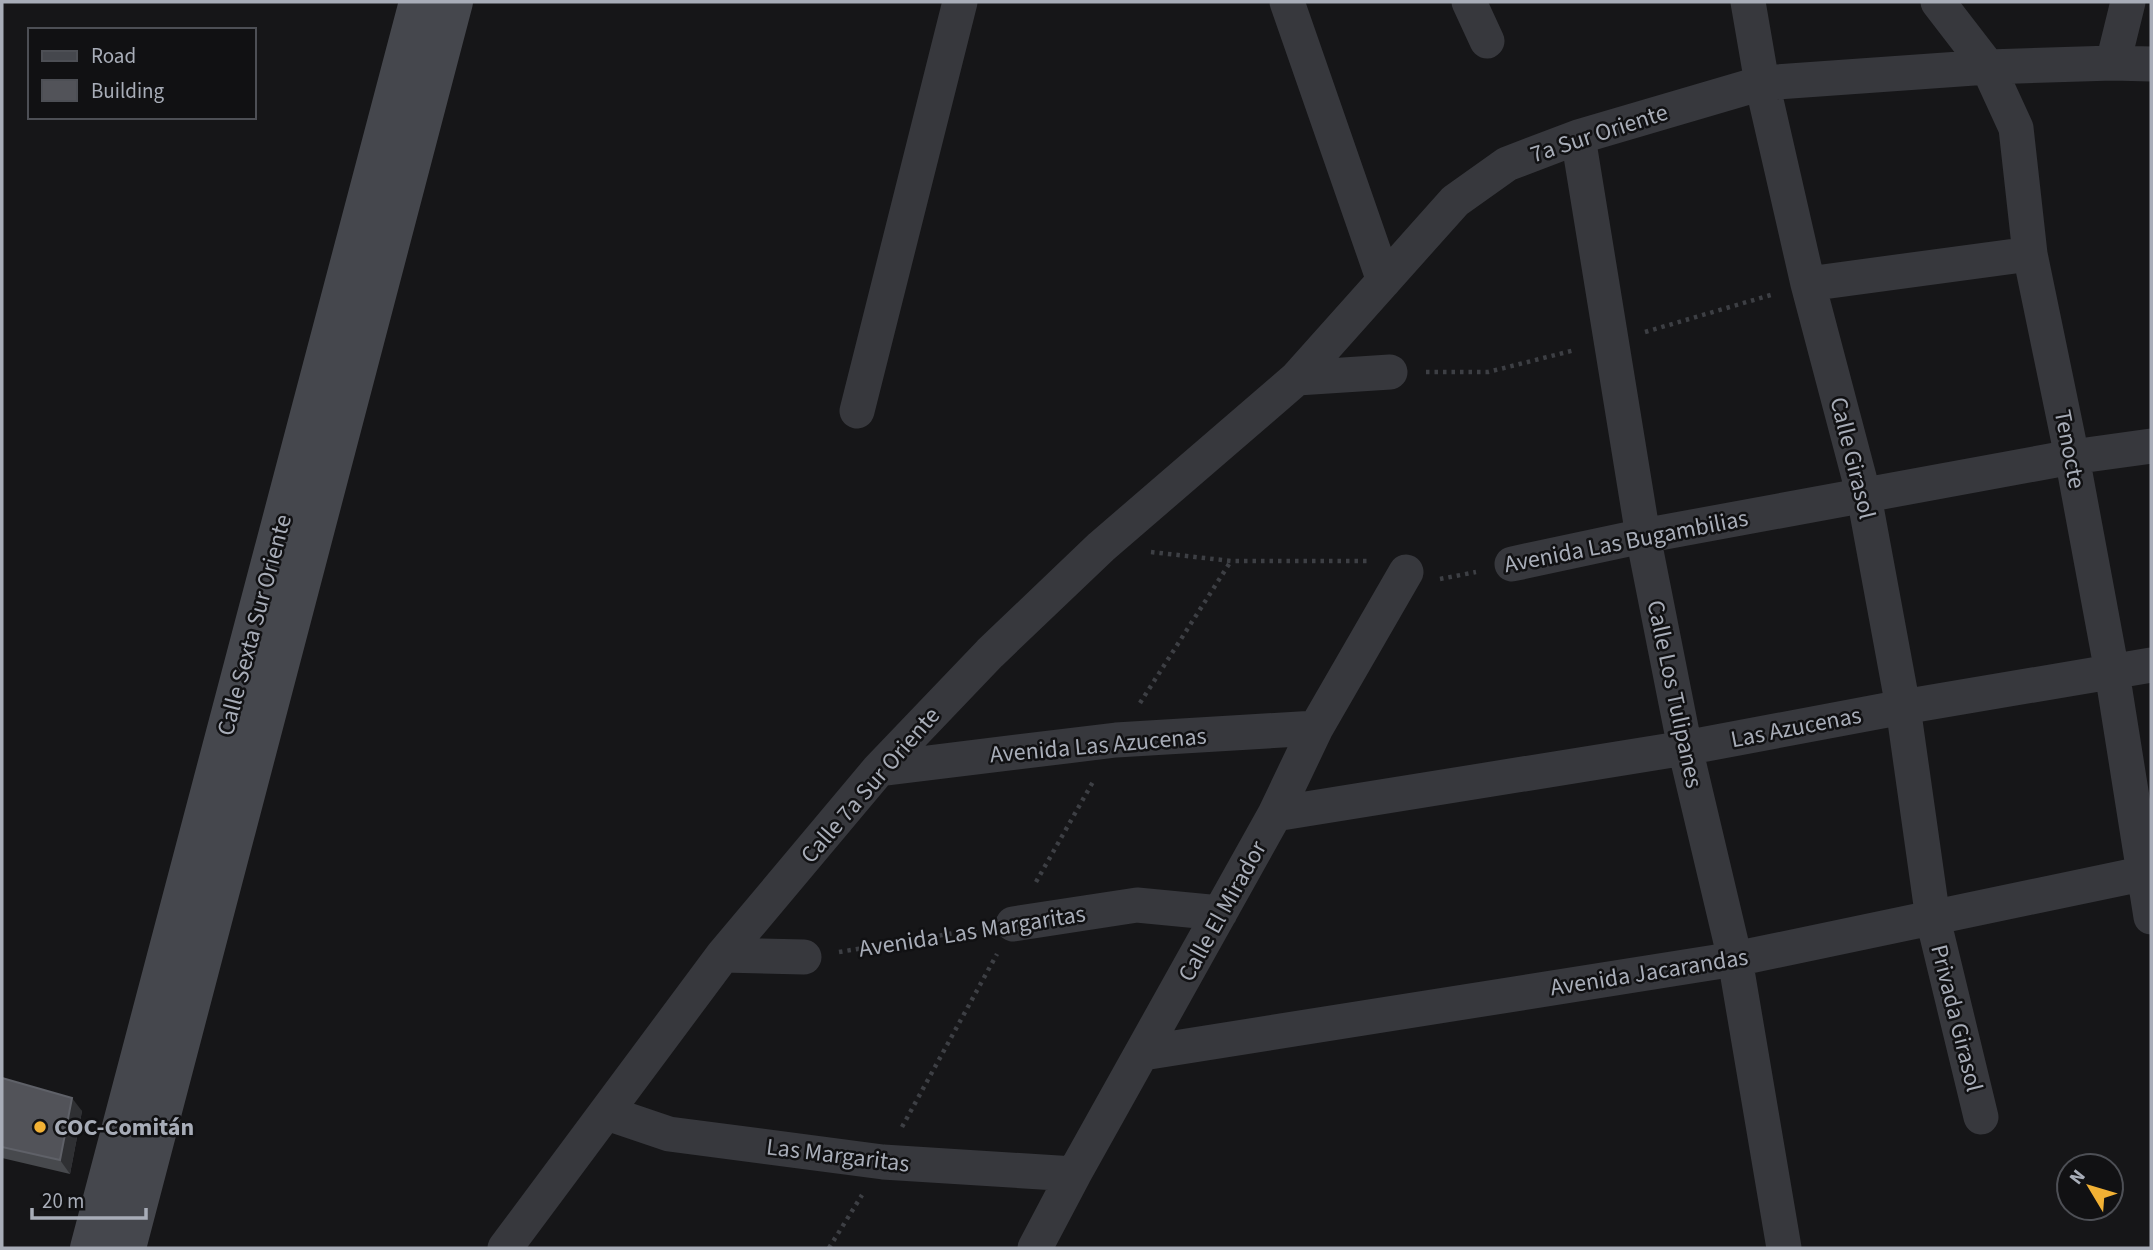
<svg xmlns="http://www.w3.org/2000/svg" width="2153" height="1250" font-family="'Source Sans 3',sans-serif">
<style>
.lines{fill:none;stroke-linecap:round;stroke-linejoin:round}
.path{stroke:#3d3f44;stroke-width:4.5;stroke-dasharray:3.5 5;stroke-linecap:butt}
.minor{stroke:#37383d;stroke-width:35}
.secondary{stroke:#45474d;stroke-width:38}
.wall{fill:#47494d}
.shaded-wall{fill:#2f3033}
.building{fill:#525359;stroke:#5f6168;stroke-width:2}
.poi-dot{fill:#f2b134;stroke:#111113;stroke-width:2.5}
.labels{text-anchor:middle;stroke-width:5;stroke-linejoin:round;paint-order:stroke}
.street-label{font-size:24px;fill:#a8adb8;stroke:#111113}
.poi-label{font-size:24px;font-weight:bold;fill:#a8adb8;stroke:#111113;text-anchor:start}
</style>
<rect width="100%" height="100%" fill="#161618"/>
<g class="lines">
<path class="path" d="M1645,332L1774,294
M1426,372H1488L1575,350
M1151,552L1231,561H1369
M1440,579L1476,572
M1140,703L1231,561
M1036,882L1094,780
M839,952L979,929
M902,1127L997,954
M829,1248L862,1195"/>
<path class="minor" d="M1287,2L1384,281
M1469,2L1487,41
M1748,2L1762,83L1808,284L1864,496L1903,707L1933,919L1981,1117
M1938,2L1988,67L2016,128L2030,254L2072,457L2112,672L2151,917
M2113,63L2128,2
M1578,137L1643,536L1685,748L1735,959L1784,1248
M1808,284L2030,254
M1297,378L1390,372
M857,411L960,2
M1512,564L1643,536L2072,457L2151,446
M879,769L1116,740L1316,728
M1275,814L1685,748L1903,707L2151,665
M1013,924L1137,905L1220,913
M723,955L804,957
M1143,1053L1735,959L2151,872
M607,1113L669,1134L883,1162L1074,1174
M505,1248L723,955L879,769L990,653L1101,547L1297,378L1455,201L1507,164L1578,137L1762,83L1988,67L2113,63L2151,64
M1035,1248L1074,1174L1275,814L1316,728L1406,572"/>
<path class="secondary" d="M89,1248L418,2
M127,1248L454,2"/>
</g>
<path class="wall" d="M2,1078L82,1111L70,1174L2,1158Z"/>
<path class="shaded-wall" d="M72,1098L82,1111L70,1174L60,1160Z"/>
<path class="building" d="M2,1078L72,1098L60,1160L2,1147Z"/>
<circle class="poi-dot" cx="40" cy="1127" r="7"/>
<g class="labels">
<g class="street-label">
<text transform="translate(1599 133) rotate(-18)" y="8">7a Sur Oriente</text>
<text transform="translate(2070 449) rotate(79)" y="8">Tenocte</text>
<text transform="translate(1853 458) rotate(76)" y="8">Calle Girasol</text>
<text transform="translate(1626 541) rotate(-11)" y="8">Avenida Las Bugambilias</text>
<text transform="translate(254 625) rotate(-75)" y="8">Calle Sexta Sur Oriente</text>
<text transform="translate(1675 694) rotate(78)" y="8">Calle Los Tulipanes</text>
<text transform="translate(1796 727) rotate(-11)" y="8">Las Azucenas</text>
<text transform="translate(1098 745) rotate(-5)" y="8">Avenida Las Azucenas</text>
<text transform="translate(870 785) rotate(-49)" y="8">Calle 7a Sur Oriente</text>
<text transform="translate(1222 911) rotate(-61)" y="8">Calle El Mirador</text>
<text transform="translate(972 931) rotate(-9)" y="8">Avenida Las Margaritas</text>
<text transform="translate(1649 972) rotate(-9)" y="8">Avenida Jacarandas</text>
<text transform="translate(1957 1018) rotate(76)" y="8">Privada Girasol</text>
<text transform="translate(838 1155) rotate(7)" y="8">Las Margaritas</text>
</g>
<g class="poi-label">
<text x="54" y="1135">COC-Comitán</text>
</g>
</g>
<rect width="2153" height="1250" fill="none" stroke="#a8adb8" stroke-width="7"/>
<rect x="28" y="28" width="228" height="91" fill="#111113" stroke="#4d4f55" stroke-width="2"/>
<rect x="42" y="51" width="35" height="10" fill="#45474d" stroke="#4d4f55" stroke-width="2"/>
<text x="91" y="63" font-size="21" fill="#a8adb8">Road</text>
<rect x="42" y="80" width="35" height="21" fill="#525359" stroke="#4d4f55" stroke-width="2"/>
<text x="91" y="98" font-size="21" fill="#a8adb8">Building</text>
<g transform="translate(2090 1187) rotate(308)"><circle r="33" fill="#111113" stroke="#4d4f55" stroke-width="2"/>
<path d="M0-5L12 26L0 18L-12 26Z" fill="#f2b134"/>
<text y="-10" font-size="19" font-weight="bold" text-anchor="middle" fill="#a8adb8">N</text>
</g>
<path d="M32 1208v10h114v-10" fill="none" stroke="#a8adb8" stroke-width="3.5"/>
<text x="42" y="1208" font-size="21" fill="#a8adb8" stroke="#111113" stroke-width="5" paint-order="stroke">20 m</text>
</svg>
